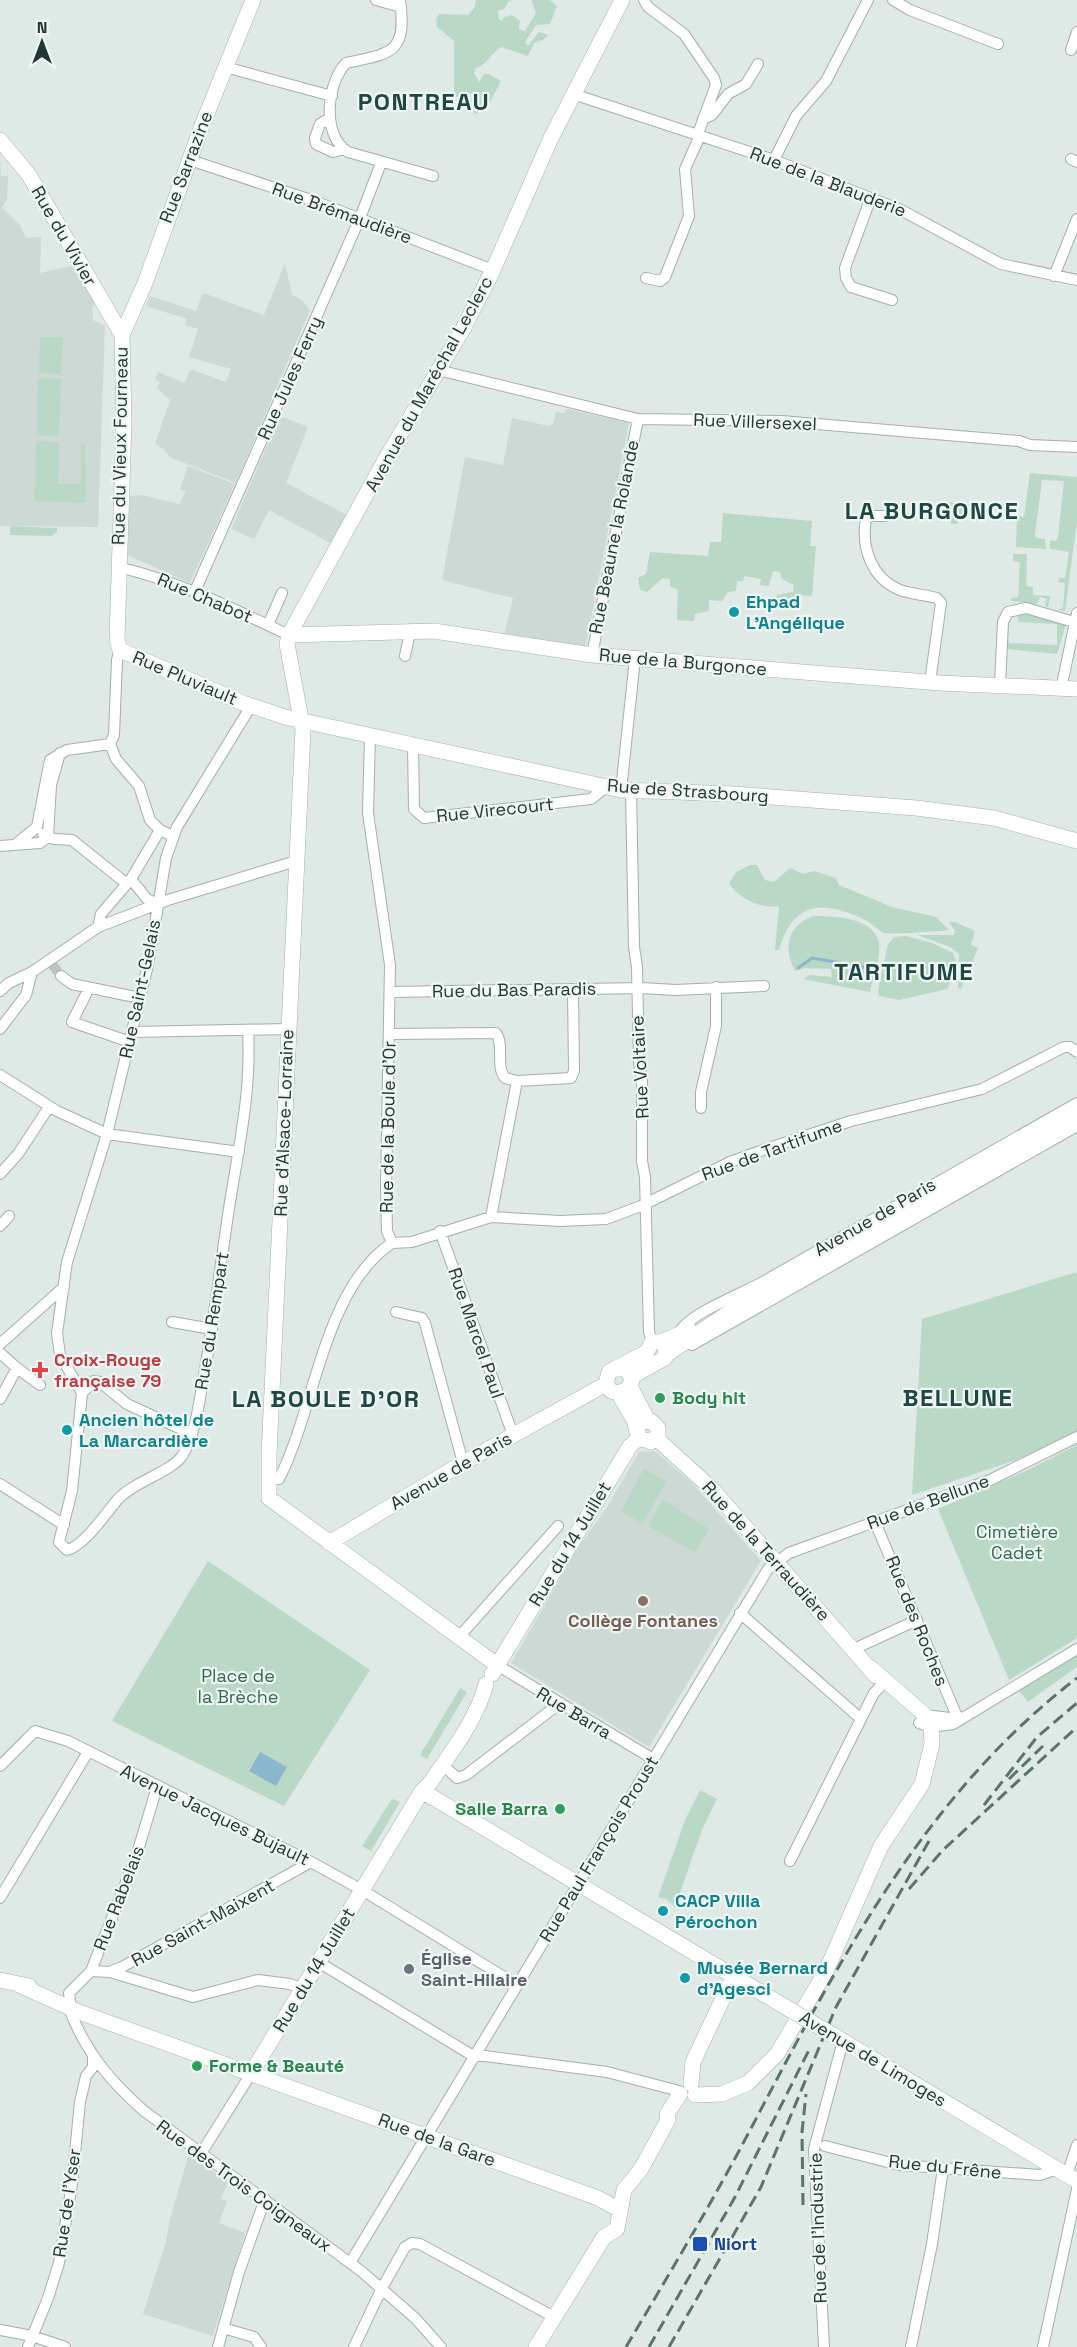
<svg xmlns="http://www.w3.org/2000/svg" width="1077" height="2347" font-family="'Space Grotesk',sans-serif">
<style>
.built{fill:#cdd9d5}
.green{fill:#b9d9c6}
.water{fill:#8ab7cb}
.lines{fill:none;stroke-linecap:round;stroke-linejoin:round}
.stream{stroke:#8ab7cb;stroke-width:3}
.street-tunnel{stroke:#b9c6c3;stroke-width:10;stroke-dasharray:10 5;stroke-linecap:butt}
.street-casing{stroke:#a2b0ad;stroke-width:12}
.secondary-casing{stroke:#9fb4af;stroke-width:16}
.street{stroke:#fff;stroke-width:10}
.secondary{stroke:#fff;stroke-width:15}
.rail{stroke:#5b7370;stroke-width:3;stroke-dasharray:12 6;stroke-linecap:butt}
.secondary-bridge-casing{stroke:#9fb4af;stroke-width:16;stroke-linecap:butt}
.secondary-bridge{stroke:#fff;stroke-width:15}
.culture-dot{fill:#0f9aa8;stroke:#eff6f3;stroke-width:2}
.health-dot{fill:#e0444e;stroke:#eff6f3;stroke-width:2}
.leisure-dot{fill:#2e9e5b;stroke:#eff6f3;stroke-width:2}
.education-dot{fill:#8d6e63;stroke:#eff6f3;stroke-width:2}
.worship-dot{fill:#6b7280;stroke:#eff6f3;stroke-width:2}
.transit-dot{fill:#1a4fb4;stroke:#eff6f3;stroke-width:2}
.labels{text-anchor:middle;stroke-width:4.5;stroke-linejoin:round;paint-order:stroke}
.street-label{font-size:18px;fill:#213835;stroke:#eff6f3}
.culture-label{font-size:18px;font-weight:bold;fill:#0d838f;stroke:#eff6f3;text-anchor:start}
.health-label{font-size:18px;font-weight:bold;fill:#be3a42;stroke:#eff6f3;text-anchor:start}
.leisure-label{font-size:18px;font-weight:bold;fill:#27864d;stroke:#eff6f3;text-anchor:start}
.park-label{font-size:18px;fill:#2f6b4f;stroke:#eff6f3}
.education-label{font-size:18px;font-weight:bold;fill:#785e54;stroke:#eff6f3}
.worship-label{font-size:18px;font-weight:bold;fill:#5b616d;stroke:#eff6f3;text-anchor:start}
.transit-label{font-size:18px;font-weight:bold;fill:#164399;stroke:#eff6f3;text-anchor:start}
.district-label{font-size:24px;font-weight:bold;letter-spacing:1.5px;fill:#1f4844;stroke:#eff6f3}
</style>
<rect width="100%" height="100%" fill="#dfe9e6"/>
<path class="built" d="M0,154L1,176H8L7,199L2,207L19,224L26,238L41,237L40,273L76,265L96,304L92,308L93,320L105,326L98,527L0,526Z
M285,263L292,295L302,300L310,310L236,483L169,457L165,450L155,444L170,400L157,388L160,382L155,380L158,372L185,383L190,369L226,382L231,369L189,357L198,329L185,325L187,319L146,306L150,296L196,311L203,293L264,315Z
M567,409L629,423L585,649L504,636L513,598L442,580L465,457L503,465L512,418L549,426L553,424L556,412L564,413Z
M280,416L308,427L286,483L347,515L332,544L269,510L254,539L231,529Z
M188,466L235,484L190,583L127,555L130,496L142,495L179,504L186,491L180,489Z
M655,1451L692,1483L761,1561L649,1747L511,1663L576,1551L607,1507L639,1452Z
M189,2154L228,2182L221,2199L227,2201L219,2223L245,2233L213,2336L143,2314L166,2242L170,2219Z"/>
<path class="green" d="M476,0H514L509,1L504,9L498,11L499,19L502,21L504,17L512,15L520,21L519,29L525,31L536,13L531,0H550L557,6L550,24L536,25L525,42L528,46L539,32L548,35L543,40L534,43L528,56L501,47C491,53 487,65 476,68L474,73L479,82L484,74H489L501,81L489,104L475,114L468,102L475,94L469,93L461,100L454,95V41L437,27L436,19L439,14L468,15L475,7Z
M40,337H63L61,374L39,373Z
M38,378L61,379L59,436L37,435Z
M36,441L59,442L58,484H81V444H85L86,503L34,501Z
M1030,473L1077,477V521L1065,611L1057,610L1063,608L1065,583L1058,582L1059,578H1065L1069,552L1050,549V540L1056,541L1058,537L1064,481L1042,480L1035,535L1036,538L1045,539L1046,549L1016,547L1017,515L1024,517Z
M948,502L983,507V519L976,522V516L958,518L957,524H951V520L947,519Z
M723,513L812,521L810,546H816L812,596L800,595L799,604L773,602L777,595L793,592L794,585L782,579L780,572L773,571L769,586L760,585L761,579L744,576L743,582L737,581L736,591L728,592L722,601L709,600V611L695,614L694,621L677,620L678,590L670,586V579L663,578L647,592L640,590L638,578L646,574L650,552L708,556L710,542H721Z
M10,526L57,528V532L51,536L10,535Z
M1013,554H1027L1026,586L1033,587V595L1050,596L1048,607L1045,606L1047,599L1040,597L1037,604L1011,601V598L1018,597L1020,562L1013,561Z
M1024,613L1066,624L1057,654L1007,649V636L1009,643L1057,645V624L1018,622V614Z
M750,865H757L765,880L774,882L790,868L803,874L814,871L836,878L839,885L892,907L936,917L949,930C938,931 890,935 884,933C877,930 872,923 865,920C822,899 793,902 779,950H775L779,906C762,909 738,899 729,883L736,872Z
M813,916C833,916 870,917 878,939C883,954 873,977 870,992L803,979L810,975L832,977L831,969L805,968L795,971C783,948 787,926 813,916Z
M949,922H955L975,931L971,945L978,948L961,989L958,988L959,954L950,947L917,935H954L955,931Z
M906,936L932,943L953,953L957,963L948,989L899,1000L879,996L878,991L888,944L894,937Z
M1077,1272V1431L1028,1456L912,1495L922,1319Z
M1077,1445V1638L1009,1680L938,1509L1028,1470Z
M644,1468L666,1481L643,1524L621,1511Z
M663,1500L709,1529L695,1553L648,1526Z
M208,1561L370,1670L284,1806L112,1721Z
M1077,1652V1667L1028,1702L1018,1690Z
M460,1688L467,1692L427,1759L420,1755Z
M700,1790L717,1799L702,1830L675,1907L666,1899L658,1897L685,1820Z
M392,1799L400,1802L371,1851L362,1846Z"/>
<path class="water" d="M260,1752L287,1767L276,1786L249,1771Z"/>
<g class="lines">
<path class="stream" d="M798,968L812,958L869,968"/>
<path class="street-tunnel" d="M52,964L61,976"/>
<defs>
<path id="street" d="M376,0L401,7
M400,0C407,54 392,53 346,63C327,83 321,135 348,152L433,176
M644,0L648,7L684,34L714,78L716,85L699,131L698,140L685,169L689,216L665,277L660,281L646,278
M893,0L910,10L998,44
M1071,50L1077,32
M225,67L332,96
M573,94L774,160L901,210L1001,264L1077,280
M330,118L320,124L315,138L316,144L333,152L344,149
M703,119L712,115L728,94L746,84L758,64
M1071,159L1077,162
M190,160L314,201L493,270
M774,160L796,116L826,81L868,0
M870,200L845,268L846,278L851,287L892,300
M1054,276L1077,219
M438,370L638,419L781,421L1019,441L1030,445L1077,447
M886,516H871L866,519C861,547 871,578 900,590C911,594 925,595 937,598L941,603L930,682
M118,567C179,581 233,609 289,635
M195,591L360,218L381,163
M268,625L282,593
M592,655L638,419
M405,656L410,632
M1000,685L1003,622L1008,612L1026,608L1074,622
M1061,689L1077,613
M370,735L368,813L390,965L386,1186L387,1231L392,1243
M413,743L414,809L424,818L591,799L606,787
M110,744L116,759L139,786L150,820L160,830L173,836
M110,744L114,735L117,660L120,650
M621,790L635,659
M631,791L634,947L637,967L639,1062L642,1081V1161L645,1177L649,1332L652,1342
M43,834L54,839L72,840L127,884
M16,844L37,827L50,760L67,750L110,744
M0,846L40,843L48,837L51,785L60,753
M131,879L160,830
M98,927L101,914L131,879L147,899L157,904
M61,976L72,984L140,998
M89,988L72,1022L130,1042
M0,991L9,983L32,972L98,927L168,900L296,861
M391,992L642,988L675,990L764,986
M0,1029L26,995L32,972
M132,1032L288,1029
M389,1034L496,1033C505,1046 495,1066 505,1078L517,1081L571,1078L574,1071L573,989
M0,1075L57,1111L107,1134L239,1152
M701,1108V1092L716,1026V987
M0,1174L18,1154L49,1107
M491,1217L517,1081
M0,1226L9,1216
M440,1231L513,1435
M392,1243L412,1242L491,1217L560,1221L606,1219L641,1206L730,1162L766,1149L851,1121L982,1089L1064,1047H1070L1077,1052
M396,1312L422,1318L425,1323L463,1463
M172,1322L212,1329
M679,1333C688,1314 741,1294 761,1283L1077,1103
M0,1344L64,1287
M692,1345L1077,1126
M0,1353L17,1368L0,1399
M17,1368L40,1385
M82,1393L72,1491L59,1542L67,1550C84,1546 107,1512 118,1499C135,1481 171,1472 182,1456C195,1436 198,1409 202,1386C212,1334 218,1282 226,1229C235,1161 252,1100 248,1030
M82,1393L60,1355L57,1333L67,1262L107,1134L148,965L166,858L177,827L251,706
M82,1393L94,1381L100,1382L127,1404L192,1434
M268,1480L279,1479C316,1407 323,1289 392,1243
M0,1484L64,1525
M875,1522L956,1714L961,1719
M740,1613L861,1719
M458,1638L558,1526
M854,1649L917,1620
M497,1665L653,1759
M925,1715L958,1719
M919,1723L931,1727L953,1724L1077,1649
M442,1764L457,1778L466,1775L559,1704
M0,1766L35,1731L68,1741L311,1862L362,1890L517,1985
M790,1861L874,1693L882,1685
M0,1898L88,1752
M320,1963L470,2054L607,2072L679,2091
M91,1971L109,1972L122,1967L311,1862
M110,1972L193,1997L258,1980L290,1984L303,1989
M70,2001L69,1993L91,1971L136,1857L157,1787
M69,2008C84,2050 110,2081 144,2111L361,2271L415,2318L441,2347
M825,2146L899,2165L1040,2175L1057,2169
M202,2152L252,2072
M1067,2175L1077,2145
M350,2263L768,1569L789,1553L990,1480L1077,1437
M223,2328L254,2337L261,2347
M0,2330L32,2336L65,2347
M28,2347L48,2298L59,2263L72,2184L80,2102L86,2076L93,2067V2057
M218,2347L239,2272L265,2199
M354,2347L382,2288L405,2247L412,2243L420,2244L554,2317
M824,2347L814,2149L843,2041
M911,2347L932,2244L943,2168
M1043,2347L1077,2189"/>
<path id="secondary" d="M0,140L29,175L122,335L124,422L117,639L120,650L243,703L285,717L621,790L734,794L916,808L994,818L1077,841
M122,335L145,283L203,123L253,0
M289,635L434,631L592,655L940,683L1077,689
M647,1352L652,1342H661L689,1330
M666,1355L737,1307L900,1215L917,1208L939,1193L1077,1115
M620,1367L629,1372L632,1380L628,1389L618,1393L611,1391L606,1384L609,1372L647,1352
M631,1377L665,1358L666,1347
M630,1386L648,1421
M618,1393L634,1420L639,1438L651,1442L658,1435V1428L651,1421L642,1422L637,1429
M656,1438L712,1489L876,1676
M329,1543L463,1463L606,1384
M497,1665L269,1498V1455L303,730L287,644L289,635L385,460L463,329L493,270L551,138L622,0
M492,1674L630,1446L639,1438
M422,1791L794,2012
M0,1980L29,1986
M19,1985L79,2012L598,2198L620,2210
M833,2035L1077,2181
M252,2072L422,1791L430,1783C450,1754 477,1719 486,1684
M691,2084L693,2062L733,1977
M695,2095L722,2094L748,2083L777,2054L826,1971L881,1846L922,1784L932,1744L931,1727L925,1715L871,1668
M536,2347L604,2237L617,2229L624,2190L641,2169L668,2120L667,2114L680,2094"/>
</defs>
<use href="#street" class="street-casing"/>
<use href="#secondary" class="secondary-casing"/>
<use href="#street" class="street"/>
<use href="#secondary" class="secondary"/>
<path class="rail" d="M1009,1779L1043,1746
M984,1805L1037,1737L1077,1703
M909,1889L943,1850L1077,1727
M803,2205L802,2132L806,2094
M626,2347C668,2276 710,2206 748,2134C837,1965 923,1796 1077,1678
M649,2347L735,2197L811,2046
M669,2347L761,2187L836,2007L929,1841"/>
<defs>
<path id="secondary-bridge" d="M794,2012L833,2035"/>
</defs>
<use href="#secondary-bridge" class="secondary-bridge-casing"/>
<use href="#secondary-bridge" class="secondary-bridge"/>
</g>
<g class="culture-dot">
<circle cx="734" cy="612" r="6"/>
<circle cx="67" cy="1430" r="6"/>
<circle cx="663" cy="1911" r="6"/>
<circle cx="685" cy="1978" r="6"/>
</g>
<path class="health-dot" d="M37 1361h6v6h6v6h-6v6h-6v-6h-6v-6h6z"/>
<g class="leisure-dot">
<circle cx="660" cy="1398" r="6"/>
<circle cx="560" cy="1809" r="6"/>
<circle cx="197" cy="2066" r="6"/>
</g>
<circle class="education-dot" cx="643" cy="1601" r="6"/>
<circle class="worship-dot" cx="409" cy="1969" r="6"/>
<rect class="transit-dot" x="692" y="2236" width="16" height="16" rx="3"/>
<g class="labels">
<g class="street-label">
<text transform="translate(186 167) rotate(-69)" y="6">Rue Sarrazine</text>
<text transform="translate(828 182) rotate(21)" y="6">Rue de la Blauderie</text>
<text transform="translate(342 213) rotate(20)" y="6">Rue Brémaudière</text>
<text transform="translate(64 236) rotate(60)" y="6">Rue du Vivier</text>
<text transform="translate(290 378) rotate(-66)" y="6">Rue Jules Ferry</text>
<text transform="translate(429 384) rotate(-61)" y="6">Avenue du Maréchal Leclerc</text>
<text transform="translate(755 422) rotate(2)" y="6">Rue Villersexel</text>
<text transform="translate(120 446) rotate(-89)" y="6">Rue du Vieux Fourneau</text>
<text transform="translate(614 537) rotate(-79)" y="6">Rue Beaune la Rolande</text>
<text transform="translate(205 598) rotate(23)" y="6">Rue Chabot</text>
<text transform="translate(683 662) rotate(5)" y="6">Rue de la Burgonce</text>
<text transform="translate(185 678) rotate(23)" y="6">Rue Pluviault</text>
<text transform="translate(688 791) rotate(4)" y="6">Rue de Strasbourg</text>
<text transform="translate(495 810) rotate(-6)" y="6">Rue Virecourt</text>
<text transform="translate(140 989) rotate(-78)" y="6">Rue Saint-Gelais</text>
<text transform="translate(514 990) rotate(-1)" y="6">Rue du Bas Paradis</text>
<text transform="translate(640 1067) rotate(-93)" y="6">Rue Voltaire</text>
<text transform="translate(284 1123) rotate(-88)" y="6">Rue d'Alsace-Lorraine</text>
<text transform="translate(388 1127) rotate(-89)" y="6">Rue de la Boule d'Or</text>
<text transform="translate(772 1150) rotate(-20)" y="6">Rue de Tartifume</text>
<text transform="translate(875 1217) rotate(-30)" y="6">Avenue de Paris</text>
<text transform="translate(212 1321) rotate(-81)" y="6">Rue du Rempart</text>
<text transform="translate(476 1333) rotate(71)" y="6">Rue Marcel Paul</text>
<text transform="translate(451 1471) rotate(-30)" y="6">Avenue de Paris</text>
<text transform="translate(928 1502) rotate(-20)" y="6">Rue de Bellune</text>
<text transform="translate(570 1544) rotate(-59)" y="6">Rue du 14 Juillet</text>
<text transform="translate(766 1551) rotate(48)" y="6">Rue de la Terraudière</text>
<text transform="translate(917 1621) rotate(68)" y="6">Rue des Roches</text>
<text transform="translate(574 1713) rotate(31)" y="6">Rue Barra</text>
<text transform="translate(215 1815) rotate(26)" y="6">Avenue Jacques Bujault</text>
<text transform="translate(599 1849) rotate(-59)" y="6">Rue Paul François Proust</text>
<text transform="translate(119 1898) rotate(-69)" y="6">Rue Rabelais</text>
<text transform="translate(203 1923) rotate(-29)" y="6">Rue Saint-Maixent</text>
<text transform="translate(314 1970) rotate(-59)" y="6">Rue du 14 Juillet</text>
<text transform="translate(873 2059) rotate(31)" y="6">Avenue de Limoges</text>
<text transform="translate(437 2140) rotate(20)" y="6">Rue de la Gare</text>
<text transform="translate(945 2167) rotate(6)" y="6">Rue du Frêne</text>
<text transform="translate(244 2186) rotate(36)" y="6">Rue des Trois Coigneaux</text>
<text transform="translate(67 2203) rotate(-82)" y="6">Rue de l'Yser</text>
<text transform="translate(818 2228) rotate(-92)" y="6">Rue de l'Industrie</text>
</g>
<g class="culture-label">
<text x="746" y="608">Ehpad<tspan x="746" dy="21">L'Angélique</tspan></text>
<text x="79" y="1426">Ancien hôtel de<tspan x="79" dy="21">La Marcardière</tspan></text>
<text x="675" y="1907">CACP Villa<tspan x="675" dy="21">Pérochon</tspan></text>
<text x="697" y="1974">Musée Bernard<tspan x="697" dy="21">d'Agesci</tspan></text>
</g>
<g class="health-label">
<text x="54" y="1366">Croix-Rouge<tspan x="54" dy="21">française 79</tspan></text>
</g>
<g class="leisure-label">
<text x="672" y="1404">Body hit</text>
<text x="548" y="1815" text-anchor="end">Salle Barra</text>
<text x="209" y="2072">Forme &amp; Beauté</text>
</g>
<g class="park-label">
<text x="1017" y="1538">Cimetière<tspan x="1017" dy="21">Cadet</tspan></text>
<text x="238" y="1682">Place de<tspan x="238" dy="21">la Brèche</tspan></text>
</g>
<g class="education-label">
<text x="643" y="1627">Collège Fontanes</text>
</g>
<g class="worship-label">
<text x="421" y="1965">Église<tspan x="421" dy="21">Saint-Hilaire</tspan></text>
</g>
<g class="transit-label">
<text x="714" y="2250">Niort</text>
</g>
<g class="district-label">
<text x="424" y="110">PONTREAU</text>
<text x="932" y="519">LA BURGONCE</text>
<text x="904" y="980">TARTIFUME</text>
<text x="958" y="1406">BELLUNE</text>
<text x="326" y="1407">LA BOULE D'OR</text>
</g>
</g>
<g transform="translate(42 42)" stroke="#eff6f3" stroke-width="4.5" paint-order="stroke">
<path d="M0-4.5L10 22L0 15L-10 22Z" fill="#213835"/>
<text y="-9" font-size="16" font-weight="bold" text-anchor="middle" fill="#213835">N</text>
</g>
</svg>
